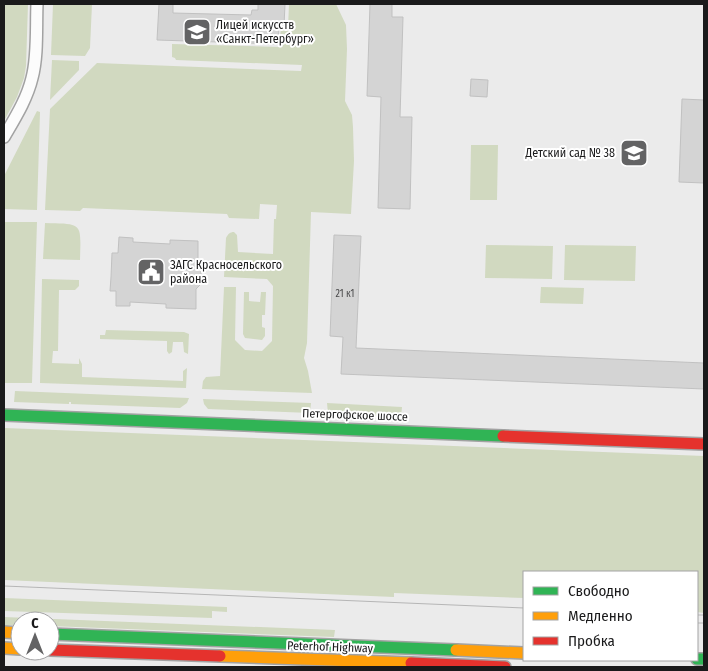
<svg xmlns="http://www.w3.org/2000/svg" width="708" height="671" font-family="'Fira Sans Condensed',sans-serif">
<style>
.green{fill:#d1d9c0}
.building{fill:#d4d4d4;stroke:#c1c1c1}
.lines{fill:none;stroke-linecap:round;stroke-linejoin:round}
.street-casing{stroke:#a2a2a2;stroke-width:14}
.fast-casing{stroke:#a2a2a2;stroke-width:14}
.slow-casing{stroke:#a2a2a2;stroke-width:14}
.jam-casing{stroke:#a2a2a2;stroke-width:14}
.street{stroke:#fcfcfc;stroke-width:11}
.fast{stroke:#30b455;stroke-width:11}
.slow{stroke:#ff9f0a;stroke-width:11}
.jam{stroke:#e5322d;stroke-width:11}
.tram{stroke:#b6b6b6;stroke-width:1}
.labels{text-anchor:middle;stroke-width:4;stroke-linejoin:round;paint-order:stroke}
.number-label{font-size:10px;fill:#4a4a4b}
.poi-label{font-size:12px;fill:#1a1a1b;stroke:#fff;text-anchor:start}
.street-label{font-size:12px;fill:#1a1a1b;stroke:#fff}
</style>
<rect width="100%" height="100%" fill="#ebebeb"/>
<path class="green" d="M4,4H28L26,66L24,78L17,97L4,121Z
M53,4H92L90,48L85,56L51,55Z
M289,4H336L346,25L347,49L345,101L352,115L353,127L354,161L351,214L311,212L307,343L304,358L308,371L312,393L202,389L203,381L206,377L220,376L224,287H236L235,340L245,350L262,351L272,341L273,286L267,279L224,277L226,238C228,234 230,232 234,232L237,235L238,252L273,254L274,219H276L277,205L260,204L259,219L229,218L227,214L83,208L80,211L45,210L50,109L97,63L301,71L302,65L176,60L175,58L172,57V44L279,47L281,28H288Z
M52,60L79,61V70L50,100Z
M37,111L40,112L37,210L4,209V176Z
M471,145H498L497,200H470Z
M4,222H37L32,383H4Z
M45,223C83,224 81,222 80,260L43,259Z
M486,245L553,246L552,279L485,278Z
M565,245L636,246L635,281L564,280Z
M42,279L79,280V286L75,290H59L58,351H53L52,363L79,364V358L82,364V377L183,381V371L187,368L186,388L40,383Z
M541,287L584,288L583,304L540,303Z
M244,292H249V301L260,302L261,292H266L265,315H262V327L265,328V336L262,340L245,338L243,334Z
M106,330L184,332L189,334L188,354L184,352L183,342H173L172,352L169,354L167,351V341L100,339V335H105Z
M15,391L189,398L187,403L180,408L71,404V402H69V404L14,402Z
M203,399L311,403L310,413L208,409L204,404Z
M327,403L402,407L401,417L328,414Z
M5,428L704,456V613L697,612V572H524V598L394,593V597L4,580V429Z
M4,598L227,607V612L212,611V618L4,611Z
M4,617L335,630L334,637L50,626V621H20V625H4Z"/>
<path class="building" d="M159,4H173V13L251,15L252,10H258V4H285L284,26H279L278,44L157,40Z
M370,4H392V17H403L400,117H412L410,209L378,208L381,97L367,96Z
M471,79L488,80L487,97L470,96Z
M682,99L704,100V183L679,182Z
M334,235L361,236L356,348L704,363V389L341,374L343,337L330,336Z
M119,237L133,238V242L170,244V240L198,241V262L201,266V284L196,289V309L166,308V304L130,302V306H116V291H110L111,277L112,253H118Z"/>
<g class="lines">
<defs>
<path id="street" d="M4,137C15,118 27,99 32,78C38,56 36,27 37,4"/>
<path id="fast" d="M4,415L503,436
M50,634L456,650
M697,659H704"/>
<path id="slow" d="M4,632L20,633
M4,648L20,649
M456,650L524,653
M220,656L411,663"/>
<path id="jam" d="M503,436L704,444
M50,650L220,656
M411,663L505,667"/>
</defs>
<use href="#street" class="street-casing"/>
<use href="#fast" class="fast-casing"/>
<use href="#slow" class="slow-casing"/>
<use href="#jam" class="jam-casing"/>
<use href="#street" class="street"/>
<use href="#fast" class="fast"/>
<use href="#slow" class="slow"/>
<use href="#jam" class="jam"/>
<path class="tram" d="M4,586L524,608
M697,615H704
M697,623H704"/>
</g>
<defs>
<symbol id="school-square" viewBox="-11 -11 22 22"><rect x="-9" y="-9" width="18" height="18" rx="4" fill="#636364" stroke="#fff"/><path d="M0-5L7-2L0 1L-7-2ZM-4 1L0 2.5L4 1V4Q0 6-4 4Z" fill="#fff"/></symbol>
<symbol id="civic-square" viewBox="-11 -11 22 22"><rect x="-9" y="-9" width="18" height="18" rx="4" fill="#636364" stroke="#fff"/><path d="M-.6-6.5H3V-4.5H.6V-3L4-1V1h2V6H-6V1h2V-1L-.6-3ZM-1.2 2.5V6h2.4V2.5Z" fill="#fff"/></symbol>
</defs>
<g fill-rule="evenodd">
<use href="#school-square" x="181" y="16" width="32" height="32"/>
<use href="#school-square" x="618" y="137" width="32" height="32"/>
<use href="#civic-square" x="135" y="256" width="32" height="32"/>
</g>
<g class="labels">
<g class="number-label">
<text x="345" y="297">21 к1</text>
</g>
<g class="poi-label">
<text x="216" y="29">Лицей искусств<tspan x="216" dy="14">«Санкт-Петербург»</tspan></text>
<text x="615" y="157" text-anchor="end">Детский сад № 38</text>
<text x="170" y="269">ЗАГС Красносельского<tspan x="170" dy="14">района</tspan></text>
</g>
<g class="street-label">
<text transform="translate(355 415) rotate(2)" y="4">Петергофское шоссе</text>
<text transform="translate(330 647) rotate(2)" y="4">Peterhof Highway</text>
</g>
</g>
<rect width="708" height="671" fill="none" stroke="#1a1a1b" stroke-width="10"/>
<rect x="523" y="571" width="175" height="90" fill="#ffffff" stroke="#a3a3a4"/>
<rect x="533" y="587" width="25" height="8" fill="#30b455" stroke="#a3a3a4"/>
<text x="568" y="596" font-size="15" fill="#1a1a1b">Свободно</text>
<rect x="533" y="612" width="25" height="8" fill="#ff9f0a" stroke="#a3a3a4"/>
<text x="568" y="621" font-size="15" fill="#1a1a1b">Медленно</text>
<rect x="533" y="637" width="25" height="8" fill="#e5322d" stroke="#a3a3a4"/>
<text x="568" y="646" font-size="15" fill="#1a1a1b">Пробка</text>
<g transform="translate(35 636)"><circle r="24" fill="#ffffff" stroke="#a3a3a4"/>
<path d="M0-4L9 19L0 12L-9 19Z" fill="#636364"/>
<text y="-8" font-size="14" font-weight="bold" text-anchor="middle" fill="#1a1a1b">С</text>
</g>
</svg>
